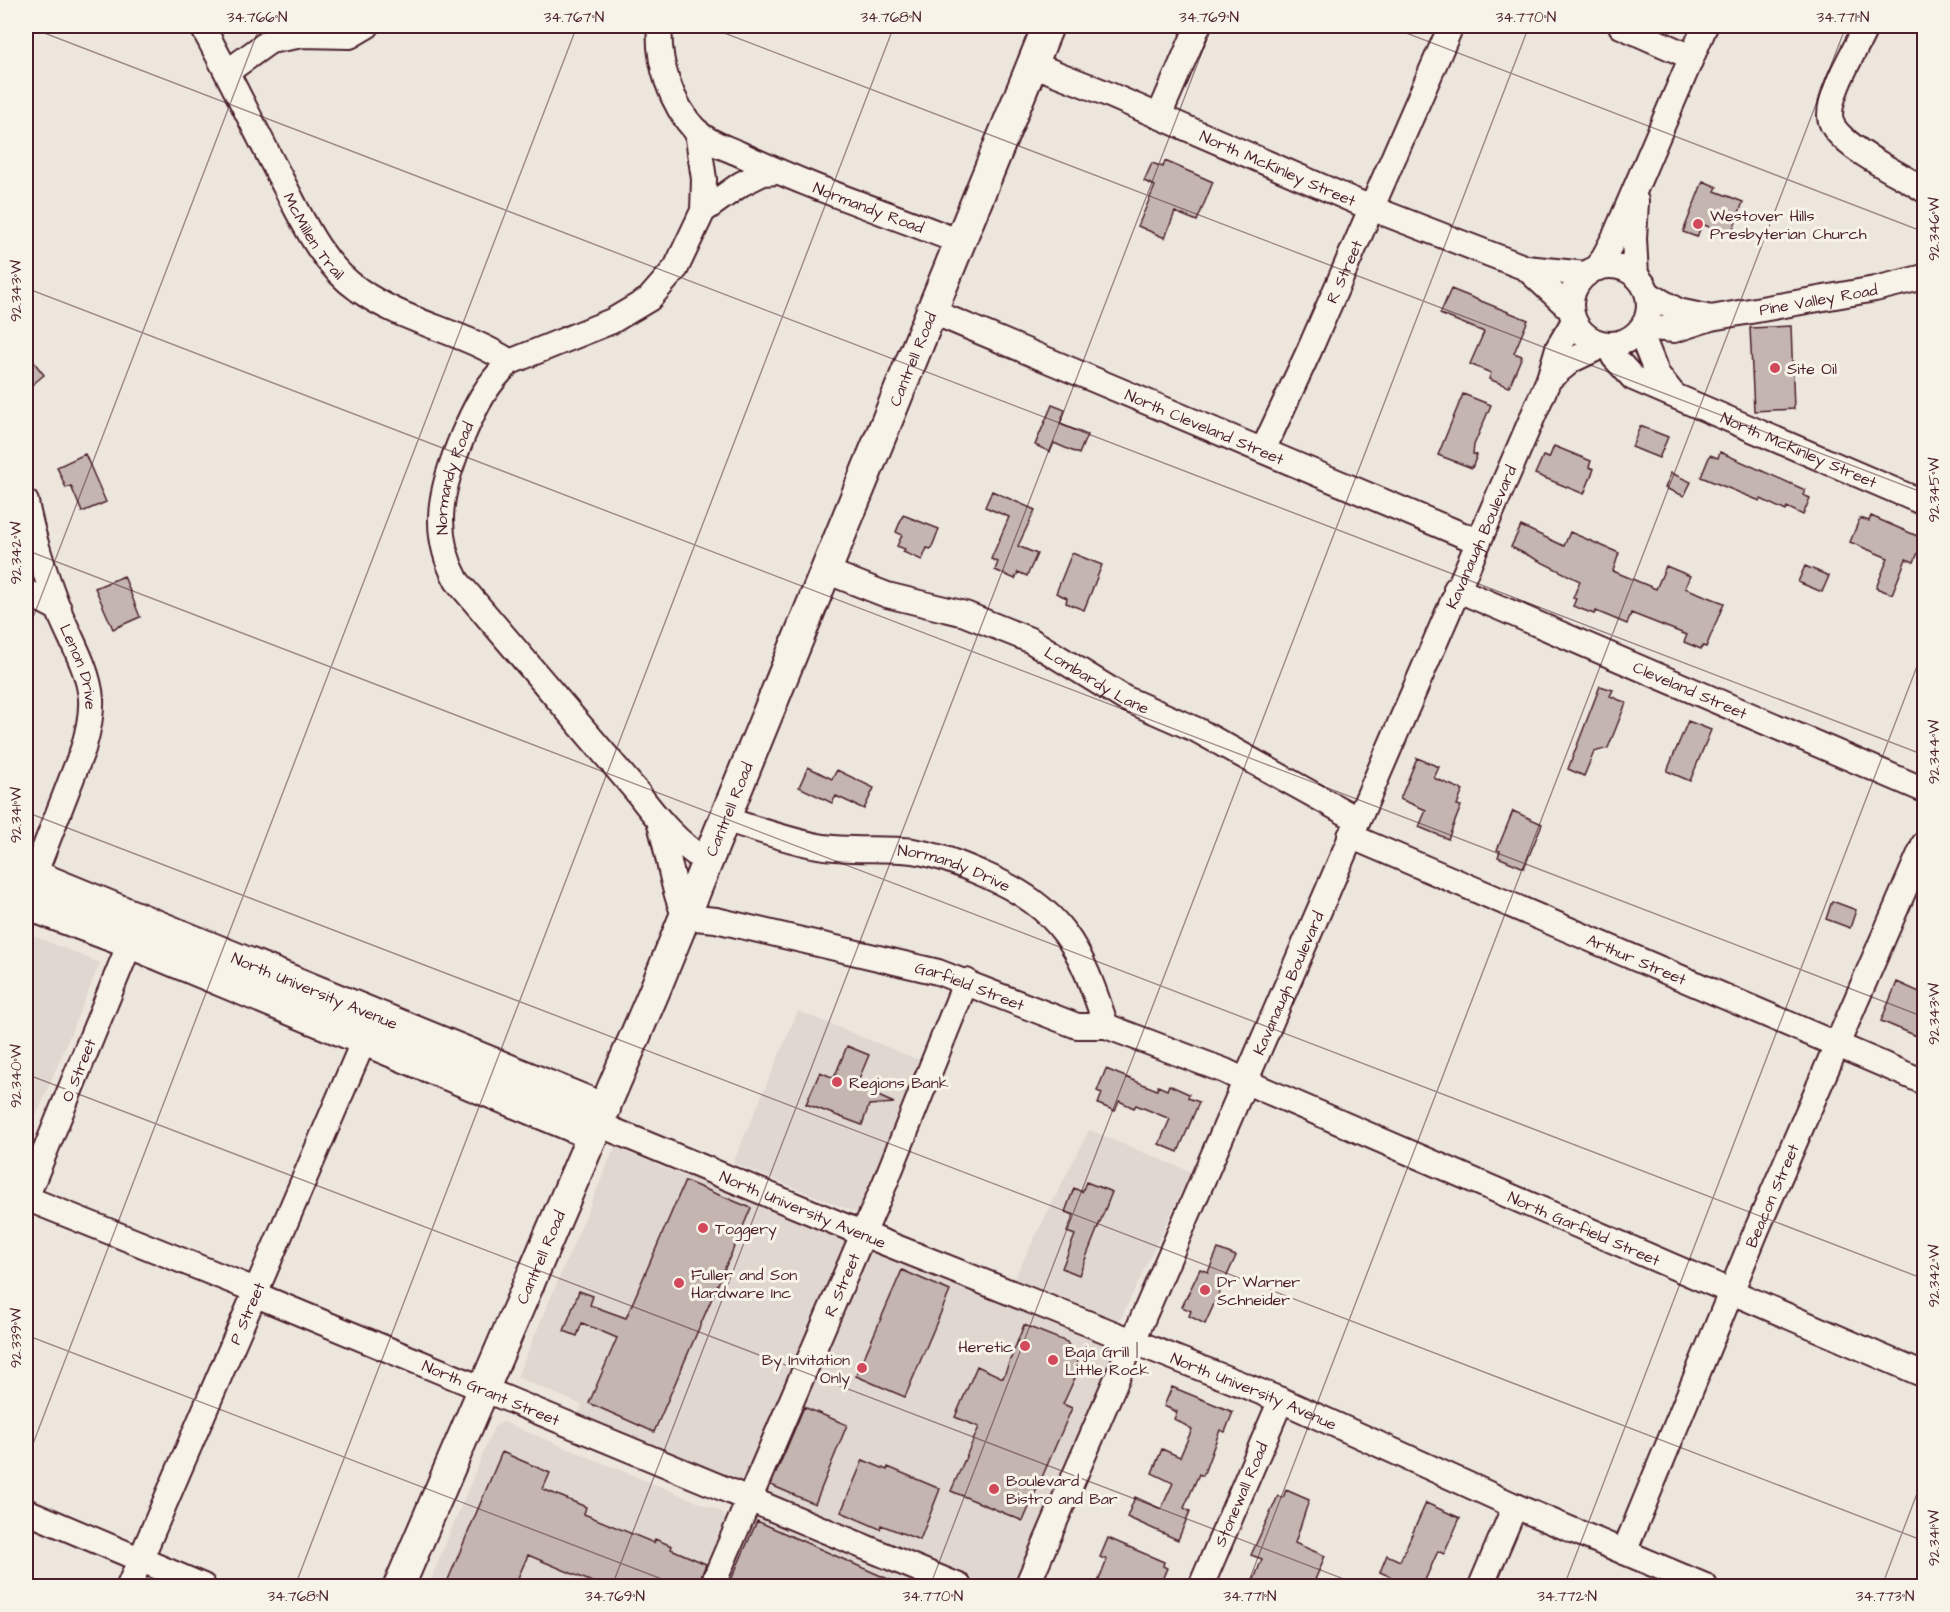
<svg xmlns="http://www.w3.org/2000/svg" width="1950" height="1612" font-family="'Architects Daughter',sans-serif">
<style>
.built{fill:#e0d7d0}
.building{fill:#c4b5b0;stroke:#4a1f2b;stroke-width:1.5}
.lines{fill:none;stroke-linecap:round;stroke-linejoin:round}
.minor-casing{stroke:#4a1f2b;stroke-width:28}
.major-casing{stroke:#4a1f2b;stroke-width:34}
.minor{stroke:#f7f3e8;stroke-width:24}
.major{stroke:#f7f3e8;stroke-width:30}
.ticks{fill:none;stroke:#4a1f2b;stroke-width:1.5;stroke-opacity:0.45}
.poi-dot{fill:#d1495b;stroke:#f7f3e8;stroke-width:2}
.labels{text-anchor:middle;stroke-width:6;stroke-linejoin:round;paint-order:stroke}
.street-label{font-size:16px;fill:#4a1f2b;stroke:#f7f3e8}
.poi-label{font-size:16px;fill:#4a1f2b;stroke:#f7f3e8;text-anchor:start}
.neatline{fill:none;stroke:#4a1f2b;stroke-width:2}
.ticks-label{font-size:15px;text-anchor:middle;fill:#4a1f2b}
</style>
<rect width="100%" height="100%" fill="#ece6dd"/>
<filter id="ink" filterUnits="userSpaceOnUse"><feTurbulence type="fractalNoise" baseFrequency=".0167" numOctaves="2"/><feDisplacementMap in="SourceGraphic" scale="12" xChannelSelector="R" yChannelSelector="G"/><feConvolveMatrix kernelMatrix="1 2 1 2 8 2 1 2 1" color-interpolation-filters="sRGB"/></filter>
<g filter="url(#ink)">
<path class="built" d="M26,933L100,963L26,1141Z
M798,1011L924,1062L857,1213L733,1163Z
M1089,1130L1191,1172L1120,1320L1013,1281Z
M615,1147L683,1176L689,1162L1133,1342L1027,1586H712L749,1499L573,1426L582,1405L517,1377Z
M503,1422L722,1512L726,1522L698,1586H428L494,1427Z"/>
<path class="building" d="M1165,161L1213,182L1197,221L1175,212L1165,238L1138,226L1155,186L1144,181L1152,163L1163,167Z
M1703,181L1717,187L1715,191L1743,202L1731,236L1702,224L1697,237L1683,232Z
M1451,289L1528,320L1514,353L1522,356L1509,387L1489,379L1491,373L1470,364L1484,332L1440,314Z
M1791,326L1794,409L1754,411L1750,328Z
M26,352L44,375L26,390Z
M1463,394L1491,405L1474,445L1473,454L1477,455L1472,468L1438,455Z
M1052,405L1065,410L1060,424L1087,435L1079,454L1054,443L1050,452L1035,445Z
M1640,426L1668,437L1659,458L1632,447Z
M1554,446L1591,461L1589,467L1594,469L1584,494L1535,474L1543,456L1549,458Z
M1720,452L1805,490L1803,495L1810,498L1803,515L1787,507L1786,511L1761,499L1760,501L1701,477L1710,455L1718,458Z
M85,454L106,502L82,512L71,486L66,488L57,467Z
M1671,473L1691,482L1684,496L1665,488Z
M992,491L1035,510L1018,546L1037,554L1027,576L1018,572L1015,579L995,570L998,562L991,559L1009,517L985,507Z
M903,515L939,529L931,549L927,548L922,560L903,552L905,549L897,546L902,535L896,532Z
M1871,516L1924,539L1914,562L1906,559L1892,594L1876,588L1888,558L1850,542L1860,518L1869,521Z
M1521,526L1564,546L1570,532L1619,553L1613,571L1656,589L1666,566L1690,576L1685,588L1724,603L1706,647L1703,646L1701,649L1684,642L1687,635L1631,613L1627,624L1596,611L1594,614L1573,606L1576,599L1573,598L1580,581L1511,547Z
M1072,553L1102,565L1084,610L1066,603L1067,598L1056,593Z
M1805,566L1829,576L1822,592L1798,582Z
M124,576L140,617L113,629L95,588Z
M1600,686L1613,690L1610,696L1626,703L1608,748L1594,752L1584,776L1568,769Z
M1688,721L1711,730L1690,781L1667,771Z
M1417,758L1439,767L1434,778L1463,790L1457,805L1461,806L1448,839L1419,827L1426,810L1400,799Z
M808,767L832,779L837,770L874,788L864,809L836,796L832,803L799,787Z
M1513,811L1542,824L1524,868L1498,857L1500,851L1497,850Z
M1832,901L1856,910L1850,928L1826,919Z
M1897,982L1924,994V1039L1881,1021Z
M847,1046L869,1055L856,1086L894,1103L869,1105L862,1125L806,1104L820,1072L834,1078Z
M1106,1069L1157,1090L1158,1086L1167,1090L1169,1085L1189,1094L1188,1098L1199,1102L1178,1152L1159,1144L1170,1119L1136,1105L1134,1108L1119,1101L1115,1111L1098,1104L1102,1093L1097,1091Z
M685,1181L751,1208L654,1432L589,1403L617,1338L582,1323L577,1336L564,1331L579,1291L593,1296L590,1305L626,1318Z
M1086,1182L1112,1192L1079,1275L1062,1268L1075,1235L1067,1232L1074,1215L1065,1212L1074,1188L1082,1192Z
M1218,1249L1236,1256L1205,1324L1189,1316L1191,1311L1182,1307L1200,1269L1208,1272Z
M902,1270L950,1291L905,1397L856,1376Z
M1024,1325L1067,1342L1080,1367L1063,1404L1072,1408L1023,1521L951,1491L979,1427L955,1417L977,1366L1003,1378Z
M1172,1387L1233,1412L1225,1432L1220,1430L1203,1476L1199,1474L1184,1508L1190,1511L1178,1540L1127,1517L1135,1497L1161,1509L1173,1483L1152,1473L1162,1449L1180,1457L1192,1429L1174,1419L1177,1412L1164,1406Z
M804,1407L847,1425L815,1504L771,1485Z
M502,1452L550,1473L543,1489L586,1507L584,1514L654,1543L655,1539L672,1546L671,1549L706,1564L697,1587H604L528,1555L514,1587H445Z
M863,1460L887,1470L888,1467L940,1489L920,1540L881,1525L880,1529L841,1512Z
M1286,1490L1309,1500L1295,1543L1325,1556L1312,1587H1251L1262,1559L1251,1555L1278,1496L1283,1498Z
M1426,1503L1460,1518L1444,1554L1438,1551L1422,1587H1413L1380,1572L1387,1555L1400,1561Z
M757,1521L906,1587H728Z
M1108,1538L1164,1562L1163,1566L1167,1568L1159,1587H1096L1107,1560L1100,1557Z"/>
<g class="lines">
<defs>
<g id="minor">
<path id="s1" d="M202,26C230,76 254,128 281,179C302,219 321,264 359,290C405,323 463,331 510,362"/>
<path d="M280,26L270,41L303,35L350,36L367,26"/>
<path id="s2" d="M660,26C657,62 671,104 696,131C708,143 725,147 740,154C811,188 887,213 960,242"/>
<path d="M1621,26L1691,57"/>
<path d="M1866,26C1856,50 1830,89 1830,115C1829,143 1902,174 1924,190"/>
<path id="s3" d="M1032,64L1103,92L1371,208L1526,268L1586,274"/>
<path d="M227,72L270,41"/>
<path d="M1159,116L1198,26"/>
<path d="M697,131L704,179L703,211"/>
<path d="M1636,201L1634,239L1636,275"/>
<circle cx="1610" cy="305" r="39"/>
<path d="M1526,268L1571,310"/>
<path d="M1598,268L1615,236L1705,26"/>
<path id="s4" d="M1648,294L1678,311L1711,318L1875,289L1924,277"/>
<path id="s5" d="M931,311L1477,541"/>
<path d="M1643,327L1674,330L1708,319"/>
<path d="M1640,331L1657,374L1673,394"/>
<path id="s6" d="M1609,345L1614,357L1633,378L1924,503"/>
<path d="M1549,379L1572,360L1604,345"/>
<path id="s7" d="M1263,450L1309,351L1451,26"/>
<path id="s8" d="M26,502C33,541 47,580 61,616C72,642 89,671 91,699C92,716 88,732 83,749L28,891"/>
<path id="s9" d="M826,571L887,595L965,614L1030,640L1124,698L1197,730L1357,819"/>
<path id="s10" d="M1456,589L1924,790"/>
<path d="M26,592L59,609"/>
<path id="s11" d="M725,819C756,829 786,840 818,846C849,852 882,847 913,851C938,855 960,864 983,874C1063,909 1080,946 1106,1026"/>
<path id="s12" d="M660,824C669,855 672,887 685,917L716,920L938,972L1077,1026H1106L1225,1071L1260,1088L1924,1375"/>
<path id="s13" d="M1350,836L1924,1082"/>
<path id="s14" d="M707,862C678,843 658,820 637,792L457,581C429,530 442,485 463,435C475,407 487,383 510,362L612,321L649,299L676,268L703,211L741,184L763,173L777,172"/>
<path id="s15" d="M130,943L26,1198L255,1290L266,1299L959,1586"/>
<path id="s16" d="M598,1124L883,1242L1281,1400L1515,1506L1705,1586"/>
<path d="M26,1511L203,1586"/>
<path id="s17" d="M1624,1552L1757,1229L1924,844"/>
<path id="s18" d="M129,1586L364,1040"/>
<path id="s19" d="M712,1586L885,1183L966,981"/>
<path id="s20" d="M1027,1586L1549,379L1558,348L1574,321"/>
<path id="s21" d="M1201,1586L1281,1400"/>
<path d="M1481,1586L1515,1506"/>
</g>
<g id="major">
<path id="s22" d="M26,872L605,1109"/>
<path d="M26,904L130,943L593,1135"/>
<path id="s23" d="M399,1586L654,992L1048,26"/>
</g>
</defs>
<use href="#minor" class="minor-casing"/>
<use href="#major" class="major-casing"/>
<use href="#minor" class="minor"/>
<use href="#major" class="major"/>
</g>
</g>
<path class="ticks" d="M26,26L1924,755M706,26L1924,493M1388,26L1924,232M26,288L1924,1017M26,550L1924,1279M26,636L260,26M26,812L1924,1541M26,1074L1362,1586M26,1335L680,1586M26,1462L577,26M295,1586L894,26M612,1586L1212,26M930,1586L1529,26M1247,1586L1846,26M1564,1586L1924,648M1882,1586L1924,1475"/>
<g class="poi-dot">
<circle cx="1698" cy="224" r="6"/>
<circle cx="1775" cy="368" r="6"/>
<circle cx="837" cy="1082" r="6"/>
<circle cx="703" cy="1228" r="6"/>
<circle cx="679" cy="1283" r="6"/>
<circle cx="1205" cy="1290" r="6"/>
<circle cx="1025" cy="1346" r="6"/>
<circle cx="1053" cy="1360" r="6"/>
<circle cx="862" cy="1368" r="6"/>
<circle cx="994" cy="1489" r="6"/>
</g>
<g class="labels">
<g class="street-label">
<text dy="6" stroke="none"><textPath href="#s3" startOffset="267">North McKinley Street</textPath></text>
<text dy="6" stroke="none"><textPath href="#s2" startOffset="303">Normandy Road</textPath></text>
<text dy="6" stroke="none"><textPath href="#s1" startOffset="238">McMillen Trail</textPath></text>
<text dy="6" stroke="none"><textPath href="#s7" startOffset="196">R Street</textPath></text>
<text dy="6" stroke="none"><textPath href="#s4" startOffset="177">Pine Valley Road</textPath></text>
<text dy="6" stroke="none"><textPath href="#s23" startOffset="1330">Cantrell Road</textPath></text>
<text dy="6" stroke="none"><textPath href="#s5" startOffset="297">North Cleveland Street</textPath></text>
<text dy="6" stroke="none"><textPath href="#s6" startOffset="222">North McKinley Street</textPath></text>
<text dy="6" stroke="none"><textPath href="#s14" startOffset="484">Normandy Road</textPath></text>
<text dy="6" stroke="none"><textPath href="#s20" startOffset="1143">Kavanaugh Boulevard</textPath></text>
<text dy="6" stroke="none"><textPath href="#s8" startOffset="174">Lenon Drive</textPath></text>
<text dy="6" stroke="none"><textPath href="#s9" startOffset="294">Lombardy Lane</textPath></text>
<text dy="6" stroke="none"><textPath href="#s10" startOffset="255">Cleveland Street</textPath></text>
<text dy="6" stroke="none"><textPath href="#s23" startOffset="844">Cantrell Road</textPath></text>
<text dy="6" stroke="none"><textPath href="#s11" startOffset="236">Normandy Drive</textPath></text>
<text dy="6" stroke="none"><textPath href="#s13" startOffset="312">Arthur Street</textPath></text>
<text dy="6" stroke="none"><textPath href="#s20" startOffset="657">Kavanaugh Boulevard</textPath></text>
<text dy="6" stroke="none"><textPath href="#s12" startOffset="390">Garfield Street</textPath></text>
<text dy="6" stroke="none"><textPath href="#s22" startOffset="312">North University Avenue</textPath></text>
<text transform="translate(78 1070) rotate(-68)" y="6">O Street</text>
<text dy="6" stroke="none"><textPath href="#s17" startOffset="386">Beacon Street</textPath></text>
<text dy="6" stroke="none"><textPath href="#s16" startOffset="222">North University Avenue</textPath></text>
<text dy="6" stroke="none"><textPath href="#s12" startOffset="1053">North Garfield Street</textPath></text>
<text dy="6" stroke="none"><textPath href="#s23" startOffset="358">Cantrell Road</textPath></text>
<text dy="6" stroke="none"><textPath href="#s19" startOffset="328">R Street</textPath></text>
<text dy="6" stroke="none"><textPath href="#s18" startOffset="297">P Street</textPath></text>
<text dy="6" stroke="none"><textPath href="#s16" startOffset="708">North University Avenue</textPath></text>
<text dy="6" stroke="none"><textPath href="#s15" startOffset="780">North Grant Street</textPath></text>
<text dy="6" stroke="none"><textPath href="#s21" startOffset="100">Stonewall Road</textPath></text>
</g>
<g class="poi-label">
<text x="1710" y="221">Westover Hills<tspan x="1710" dy="18">Presbyterian Church</tspan></text>
<text x="1787" y="374">Site Oil</text>
<text x="849" y="1088">Regions Bank</text>
<text x="715" y="1234">Toggery</text>
<text x="691" y="1280">Fuller and Son<tspan x="691" dy="18">Hardware Inc</tspan></text>
<text x="1217" y="1287">Dr Warner<tspan x="1217" dy="18">Schneider</tspan></text>
<text x="1013" y="1352" text-anchor="end">Heretic</text>
<text x="1065" y="1357">Baja Grill |<tspan x="1065" dy="18">Little Rock</tspan></text>
<text x="850" y="1365" text-anchor="end">By Invitation<tspan x="850" dy="18">Only</tspan></text>
<text x="1006" y="1486">Boulevard<tspan x="1006" dy="18">Bistro and Bar</tspan></text>
</g>
</g>
<rect width="1950" height="1612" fill="none" stroke="#f7f3e8" stroke-width="66"/>
<rect x="33" y="33" width="1884" height="1546" class="neatline"/>
<g class="ticks-label">
<text x="257" y="22">34.766°N</text>
<text x="574" y="22">34.767°N</text>
<text x="891" y="22">34.768°N</text>
<text x="1209" y="22">34.769°N</text>
<text x="1526" y="22">34.770°N</text>
<text x="1843" y="22">34.771°N</text>
<text transform="translate(1934 229) rotate(-90)" y="5">92.346°W</text>
<text transform="translate(16 291) rotate(-90)" y="5">92.343°W</text>
<text transform="translate(1934 490) rotate(-90)" y="5">92.345°W</text>
<text transform="translate(16 553) rotate(-90)" y="5">92.342°W</text>
<text transform="translate(1934 752) rotate(-90)" y="5">92.344°W</text>
<text transform="translate(16 815) rotate(-90)" y="5">92.341°W</text>
<text transform="translate(1934 1014) rotate(-90)" y="5">92.343°W</text>
<text transform="translate(16 1076) rotate(-90)" y="5">92.340°W</text>
<text transform="translate(1934 1276) rotate(-90)" y="5">92.342°W</text>
<text transform="translate(16 1338) rotate(-90)" y="5">92.339°W</text>
<text transform="translate(1934 1538) rotate(-90)" y="5">92.341°W</text>
<text x="298" y="1601">34.768°N</text>
<text x="615" y="1601">34.769°N</text>
<text x="933" y="1601">34.770°N</text>
<text x="1250" y="1601">34.771°N</text>
<text x="1567" y="1601">34.772°N</text>
<text x="1885" y="1601">34.773°N</text>
</g>
</svg>
